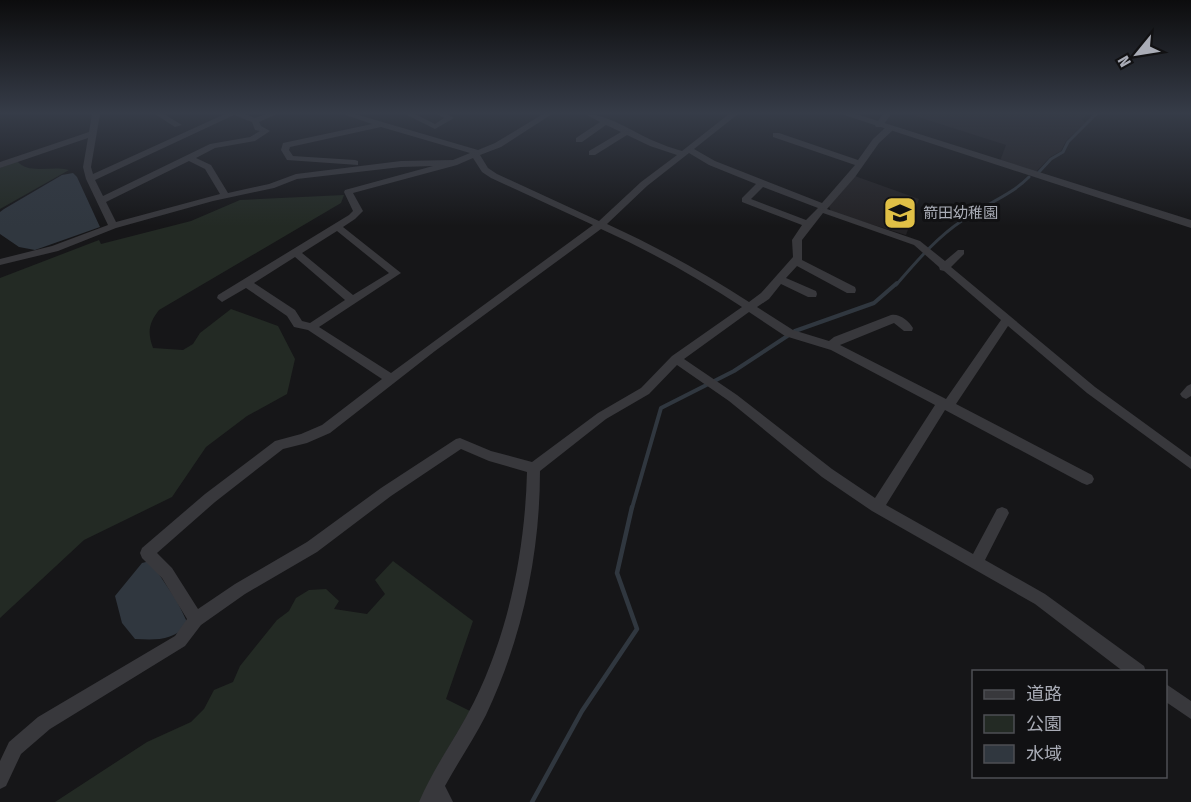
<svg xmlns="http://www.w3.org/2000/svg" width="1191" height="802" font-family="'Fira Sans Condensed','Noto Sans JP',sans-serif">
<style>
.built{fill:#232225}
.green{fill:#232a24}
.water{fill:#30373f}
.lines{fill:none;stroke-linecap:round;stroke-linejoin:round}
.stream-far2{stroke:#30373f;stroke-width:3}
.stream-far1{stroke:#30373f;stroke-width:4}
.stream{stroke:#30373f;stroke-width:4.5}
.minor{fill:#38383c;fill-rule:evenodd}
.tertiary{fill:#38383c;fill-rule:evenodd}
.labels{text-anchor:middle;stroke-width:6;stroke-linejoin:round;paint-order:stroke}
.far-poi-label{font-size:15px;fill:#a9acb6;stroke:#111113;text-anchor:start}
</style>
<rect width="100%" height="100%" fill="#161618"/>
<path class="built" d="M909,114H1087L1082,119L1085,123L1066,141L1061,151L1050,157L1036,172L1000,161L1006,145Z
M855,176L919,199L906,235L831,212L829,206Z"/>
<path class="green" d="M17,161C29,175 51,165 69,170L0,209V168Z
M344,195L341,203L159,310C149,323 147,332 153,348L183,350L193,344L200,333L231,309L278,326L295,359L287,394L247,416L206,447L172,497L84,540L0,618V278L99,240L101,244L191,221L240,200Z
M393,561L473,621L446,699L470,711L448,748L421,802H55L147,742L191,722L204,709L214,690L233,682L240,666L277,620L289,611L296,598L309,590L326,589L339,601L334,609L367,614L385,594L375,580Z"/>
<path class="water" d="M73,173L77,177L100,227L35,250L19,247L0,234V212L4,209L62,175Z
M150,561L177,601L188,624C173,641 156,640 135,639L122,623L115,596L142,563Z"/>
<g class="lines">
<path class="stream-far2" d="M1039,172L1051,159L1063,152L1068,142L1096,114
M896,285C916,262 937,237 963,220C985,204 1009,197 1029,177"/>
<path class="stream-far1" d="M632,508L661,408L734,371L795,331L874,303L897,283"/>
<path class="stream" d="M532,802L582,711L637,629L617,573L632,507"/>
<path class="minor" d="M92,114H100L91,167L93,174L225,114H245L255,118L266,114H277L259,122L261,126L270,131L255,141L215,148L196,158L211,165L228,193L269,184L296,174L401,161L453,160L470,153L381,127L290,147L289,150L293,156L355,160L358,161V165L287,160L281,150L283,143L372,124L343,114H355L478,150L495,143L543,114H552L501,147L480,155L488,168L497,174L599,221L641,182L677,155L650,146L627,135L595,155H589V151L621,132L606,125L582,142H576V138L600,122L585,114C608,114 633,132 654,141C663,145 672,148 682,151L729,114H738L694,149L715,161L822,203L855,165L773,137V133H779L858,160L873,139L886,127H892V131L879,143L855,177L827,209L920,241L945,261L958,250H964V254L951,267L1095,387L1191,457V469L1087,393L1008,326L956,404L1092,475L1094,479L1092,483L1087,485L1082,483L945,410L886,505L973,554L997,509L1002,507L1007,509L1009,513L985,560L1045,594L1144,666L1146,672H1124L1035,604L872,511L822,477L729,401L677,365L649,394L606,419L540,471C540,554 522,639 486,715C474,739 458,762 445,786L453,802H419C434,767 457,736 474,702C509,631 525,550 527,472L489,461L461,449L391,496L317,552L245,594L201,625L185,646L50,729L21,754L6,786L0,789V761L9,742L38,717L175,636L187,619L162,578L142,558L140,553L142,548L205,494L275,441L301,434L322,425L382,379L308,330L294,327L287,316L246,288L222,302L217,298L218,295L349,215L353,211L344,192L345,190L433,166L401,167L297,179L274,188L213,201L116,228L58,251L0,265V259L52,246L108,225L86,179L83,167L88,138L0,168V162L89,132ZM234,115L252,122L255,130L260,131L250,137L210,144L103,196L95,180ZM689,153L709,165L756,184L742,198V202L802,225L792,240L793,257L761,293L749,302C703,272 657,247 607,224L647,186ZM473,158L482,172L491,178L593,225L391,373L319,327L401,273L343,227L355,219L363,211L353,193L457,165ZM189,161L205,169L220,194L116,222L106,202ZM763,187L818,208L806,220L751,199ZM823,213L914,245L939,267L940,270L944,271L1001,320L946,399L840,345L894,323L904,331H912L913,328C909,321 899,313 891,315L834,337L829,341L793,330L757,307L769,299L781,284L808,297H816L817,294L816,291L786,278L797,266L847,293H855L856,290L855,287L802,260V240ZM601,229C650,251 696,277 742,307L672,356L641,388L598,413L532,462L491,451L460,438L456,439L381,488L307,542L235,584L198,609L172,568L157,553L215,502L283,449L307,443L330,433L435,351ZM337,231L389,273L353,295L302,253ZM295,257L345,300L310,323L302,321L295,310L254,283ZM749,312L785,336L831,350L935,405L875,498L832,469L737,395L684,359Z
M155,114H164L182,125L175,127Z
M405,114H415L435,124L444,118L437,114H447L454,118L435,129Z
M883,114H891L882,127H876L875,125Z
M1191,384V396L1186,399L1182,397L1180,394L1187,386Z
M1166,684L1191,701V719L1166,702Z"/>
<path class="tertiary" d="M841,114H856L1191,220V228Z"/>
</g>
<linearGradient id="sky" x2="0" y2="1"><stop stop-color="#0c0c0d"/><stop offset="0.5" stop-color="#363c48"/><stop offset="1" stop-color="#363c48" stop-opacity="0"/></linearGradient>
<rect width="1191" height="226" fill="url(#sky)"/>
<defs>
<symbol id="school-square" viewBox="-11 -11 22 22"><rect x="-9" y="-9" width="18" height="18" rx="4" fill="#e0c046" stroke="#111113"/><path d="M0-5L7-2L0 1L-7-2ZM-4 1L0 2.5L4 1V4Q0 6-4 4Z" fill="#111"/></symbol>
</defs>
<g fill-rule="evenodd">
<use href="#school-square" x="881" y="194" width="38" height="38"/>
</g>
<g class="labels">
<g class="far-poi-label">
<text x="923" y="218">箭田幼稚園</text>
</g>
</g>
<rect x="972" y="670" width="195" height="108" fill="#111113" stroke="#4e4f54" stroke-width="1.5"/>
<rect x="984" y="690" width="30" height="9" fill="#38383c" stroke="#4e4f54" stroke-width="1.5"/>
<text x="1026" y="700" font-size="18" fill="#a9acb6">道路</text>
<rect x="984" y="715" width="30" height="18" fill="#232a24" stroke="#4e4f54" stroke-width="1.5"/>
<text x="1026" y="730" font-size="18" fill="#a9acb6">公園</text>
<rect x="984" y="745" width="30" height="18" fill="#30373f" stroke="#4e4f54" stroke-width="1.5"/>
<text x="1026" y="760" font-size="18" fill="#a9acb6">水域</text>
<g transform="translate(1137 54) rotate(240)" stroke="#111113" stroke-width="4.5" paint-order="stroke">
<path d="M0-4.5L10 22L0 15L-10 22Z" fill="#a9acb6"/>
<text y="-9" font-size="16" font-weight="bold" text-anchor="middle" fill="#a9acb6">N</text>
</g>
</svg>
